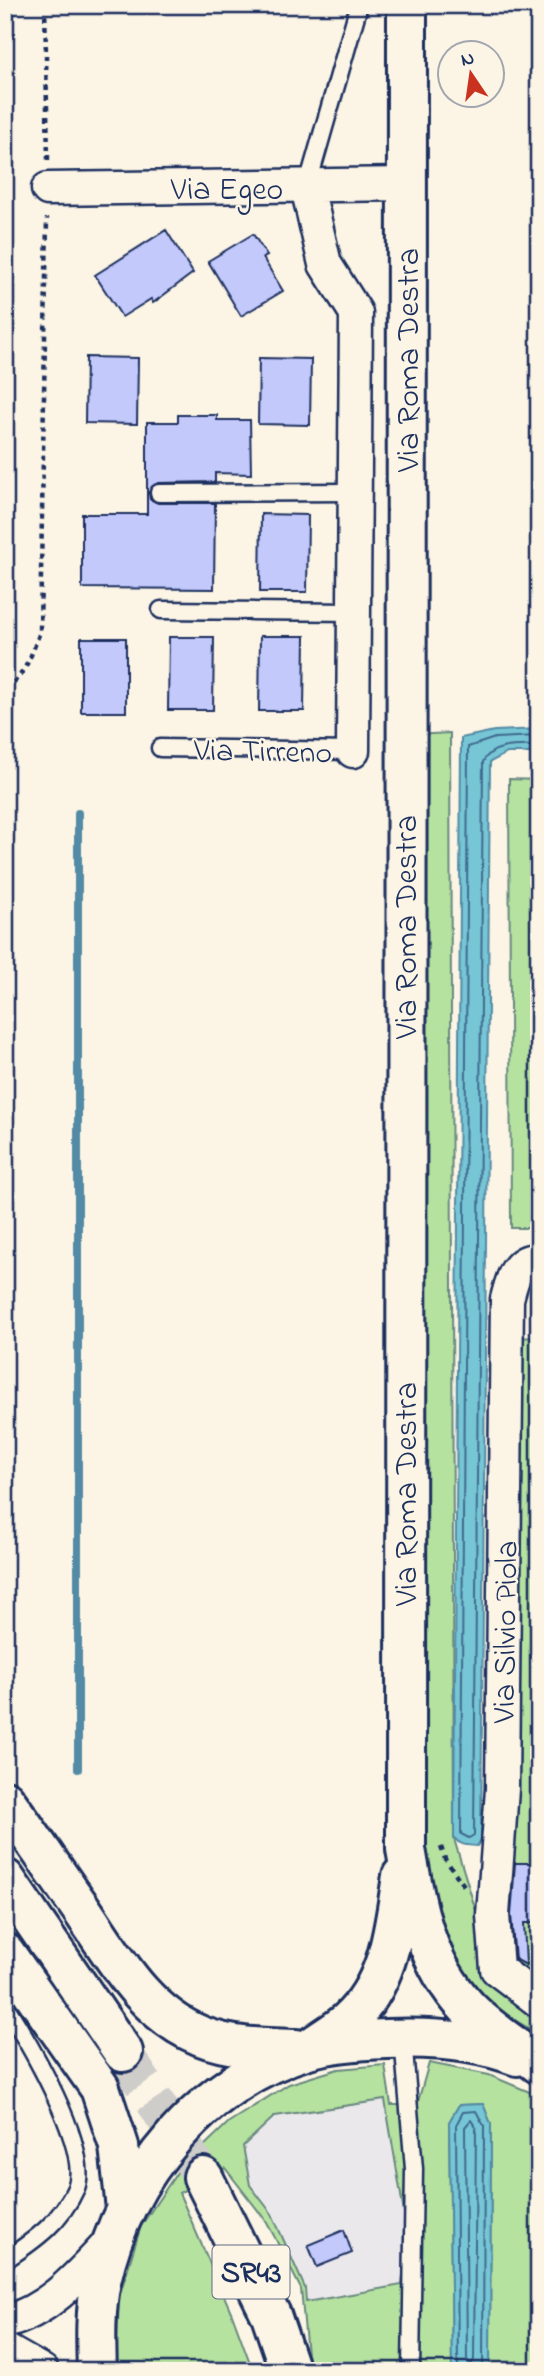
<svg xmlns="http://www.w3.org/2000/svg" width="544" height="2376" font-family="'Indie Flower',sans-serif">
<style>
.built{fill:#ebe8ec}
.green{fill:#b6e2a0;stroke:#68887f;stroke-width:2;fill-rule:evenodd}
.water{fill:#77c6d5;stroke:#528aa5;stroke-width:2}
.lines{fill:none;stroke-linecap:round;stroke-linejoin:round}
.shore{stroke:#406b8e;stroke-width:2}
.stream{stroke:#528aa5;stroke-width:8}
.building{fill:#c3c9fb;stroke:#1b2f5e;stroke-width:2}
.primary-tunnel{stroke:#cfcdca;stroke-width:38;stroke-dasharray:38 19;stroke-linecap:butt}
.lane-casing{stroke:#1b2f5e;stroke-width:21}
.street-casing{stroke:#1b2f5e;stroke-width:37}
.secondary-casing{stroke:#1b2f5e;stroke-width:44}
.primary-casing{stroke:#1b2f5e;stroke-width:44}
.path{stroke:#1b2f5e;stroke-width:4.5;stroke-dasharray:5 5;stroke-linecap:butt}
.lane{stroke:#fcf5e5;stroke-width:16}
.street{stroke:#fcf5e5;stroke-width:32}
.secondary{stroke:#fcf5e5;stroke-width:38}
.primary{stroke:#fcf5e5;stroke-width:38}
.labels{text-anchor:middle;stroke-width:5;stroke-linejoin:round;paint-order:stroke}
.shield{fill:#fcf5e5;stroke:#5e6a86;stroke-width:2}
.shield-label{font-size:30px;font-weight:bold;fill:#1b2f5e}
.street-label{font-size:32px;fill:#1b2f5e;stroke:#fcf5e5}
</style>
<rect width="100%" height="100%" fill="#fcf5e5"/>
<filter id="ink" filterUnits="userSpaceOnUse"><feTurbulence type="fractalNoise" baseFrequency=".0143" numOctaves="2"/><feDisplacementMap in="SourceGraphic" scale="14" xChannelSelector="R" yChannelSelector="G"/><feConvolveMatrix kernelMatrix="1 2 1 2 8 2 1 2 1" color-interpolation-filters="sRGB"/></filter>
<g filter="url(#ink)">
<path class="built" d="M385,2100L407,2231L402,2285L306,2302L305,2288L272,2215L250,2185L243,2146L275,2116Z"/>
<path class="green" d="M450,733L454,1839L479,1921L478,1949L495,1977L539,2009V2034L490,2006L447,1959L423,1869L413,735Z
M509,779L539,780V1228H511Z
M539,1337V1984L505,1966L514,1338Z
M429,2063L489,2075L539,2096V2371H490L491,2124L483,2104L459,2105L449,2122L452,2371H312L307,2354L301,2289L267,2222L225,2168L179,2193L232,2314L253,2371H116L119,2297L141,2226L178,2171L229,2122L289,2084L338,2069L385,2065L391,2105H417ZM385,2100L407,2231L402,2285L306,2302L305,2288L272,2214L250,2185L243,2146L275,2116Z"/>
<path class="water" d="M539,729V753H507L490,762L481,1840L477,1846C467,1845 461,1846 454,1838L461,738L494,731Z
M483,2104L491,2124L490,2371H452L449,2122L459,2105Z"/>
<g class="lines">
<path class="shore" d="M539,736L495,738L468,747L461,1834L469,1838L474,1835L483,762C492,743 521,746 539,746
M471,2120L476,2128L474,2360L471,2364L467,2360L465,2127Z
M458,2371L456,2125L463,2112L476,2111L484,2126L483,2371"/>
<path class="stream" d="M78,1769V813"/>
</g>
<path class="building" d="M166,230L193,273L153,303L151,299L122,317L95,275Z
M253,234L267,256L263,258L283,291L241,316L208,261Z
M86,357L138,358L137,424L85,423Z
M259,358L311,359L310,425L258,424Z
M178,415H217V420H250L251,474L215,473V482L158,483L149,492L150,499L158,503H215L214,589L82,588V514H147V422H178Z
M261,514L308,515L307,592H260Z
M260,636H305L304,711H259Z
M169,637H214L213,710H168Z
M81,638H126V712H81Z
M515,1863H539V1923H524L526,1965L515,1959L511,1915Z
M344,2230L352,2253L317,2267L308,2245Z"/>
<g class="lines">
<path class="primary-tunnel" d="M123,2052L203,2177"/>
<defs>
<path id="lane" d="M307,187L359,5
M159,493L355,492
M161,610L355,612
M160,748L353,751
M5,2005C27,2040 92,2148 76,2188C61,2222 35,2240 5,2260
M403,2038L414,2169L411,2371"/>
<path id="street" d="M307,187L325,264L356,313L353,751
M48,189L407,184
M539,1260C515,1259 512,1281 507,1299L502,1789L493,1915L497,1969L539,2001
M5,2322C51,2310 82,2272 114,2238
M5,2350L42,2371"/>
<path id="secondary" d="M407,5L406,1849C416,1907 425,1962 467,2007C487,2029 516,2046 539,2064
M5,1800C31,1836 56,1873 82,1910C114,1957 145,2014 201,2036C231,2048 264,2048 296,2049
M5,1953L100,2088L119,2146L126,2209
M313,2046C324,2038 338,2030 348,2021C390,1983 394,1928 402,1876
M97,2371C96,2340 95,2311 101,2281C124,2175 203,2081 308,2049C332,2042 361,2040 387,2039C431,2037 475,2040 517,2056"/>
<path id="primary" d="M5,1879L123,2052
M203,2177L271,2315L290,2371"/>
</defs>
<use href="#lane" class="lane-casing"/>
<use href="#street" class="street-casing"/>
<use href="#secondary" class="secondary-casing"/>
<use href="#primary" class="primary-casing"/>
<path class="path" d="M45,5L48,160
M5,688C25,678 32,652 40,632L47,218
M441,1847L445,1859L465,1887"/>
<use href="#lane" class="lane"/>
<use href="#street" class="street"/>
<use href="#secondary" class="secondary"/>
<use href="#primary" class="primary"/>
</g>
</g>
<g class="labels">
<rect class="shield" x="212.5" y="2245.5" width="77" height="53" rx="5"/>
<g class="shield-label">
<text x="251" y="2282">SR43</text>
</g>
<g class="street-label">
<text x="227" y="199">Via Egeo</text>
<text transform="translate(407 360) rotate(-90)" y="11">Via Roma Destra</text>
<text transform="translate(263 750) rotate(1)" y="11">Via Tirreno</text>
<text transform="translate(405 927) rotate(-90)" y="11">Via Roma Destra</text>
<text transform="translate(405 1494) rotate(-90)" y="11">Via Roma Destra</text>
<text transform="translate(504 1632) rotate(-89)" y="11">Via Silvio Piola</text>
</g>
</g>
<rect width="544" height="2376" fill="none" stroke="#fcf5e5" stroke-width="28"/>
<rect x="14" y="14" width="516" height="2348" fill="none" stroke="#1b2f5e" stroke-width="2.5" filter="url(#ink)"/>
<g transform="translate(471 74) rotate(347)"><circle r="33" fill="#fcf5e5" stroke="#a2a6af" stroke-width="2"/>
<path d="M0-5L12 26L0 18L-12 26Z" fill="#c8321e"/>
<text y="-10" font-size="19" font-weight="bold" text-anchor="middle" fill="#1b2f5e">N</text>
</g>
</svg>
